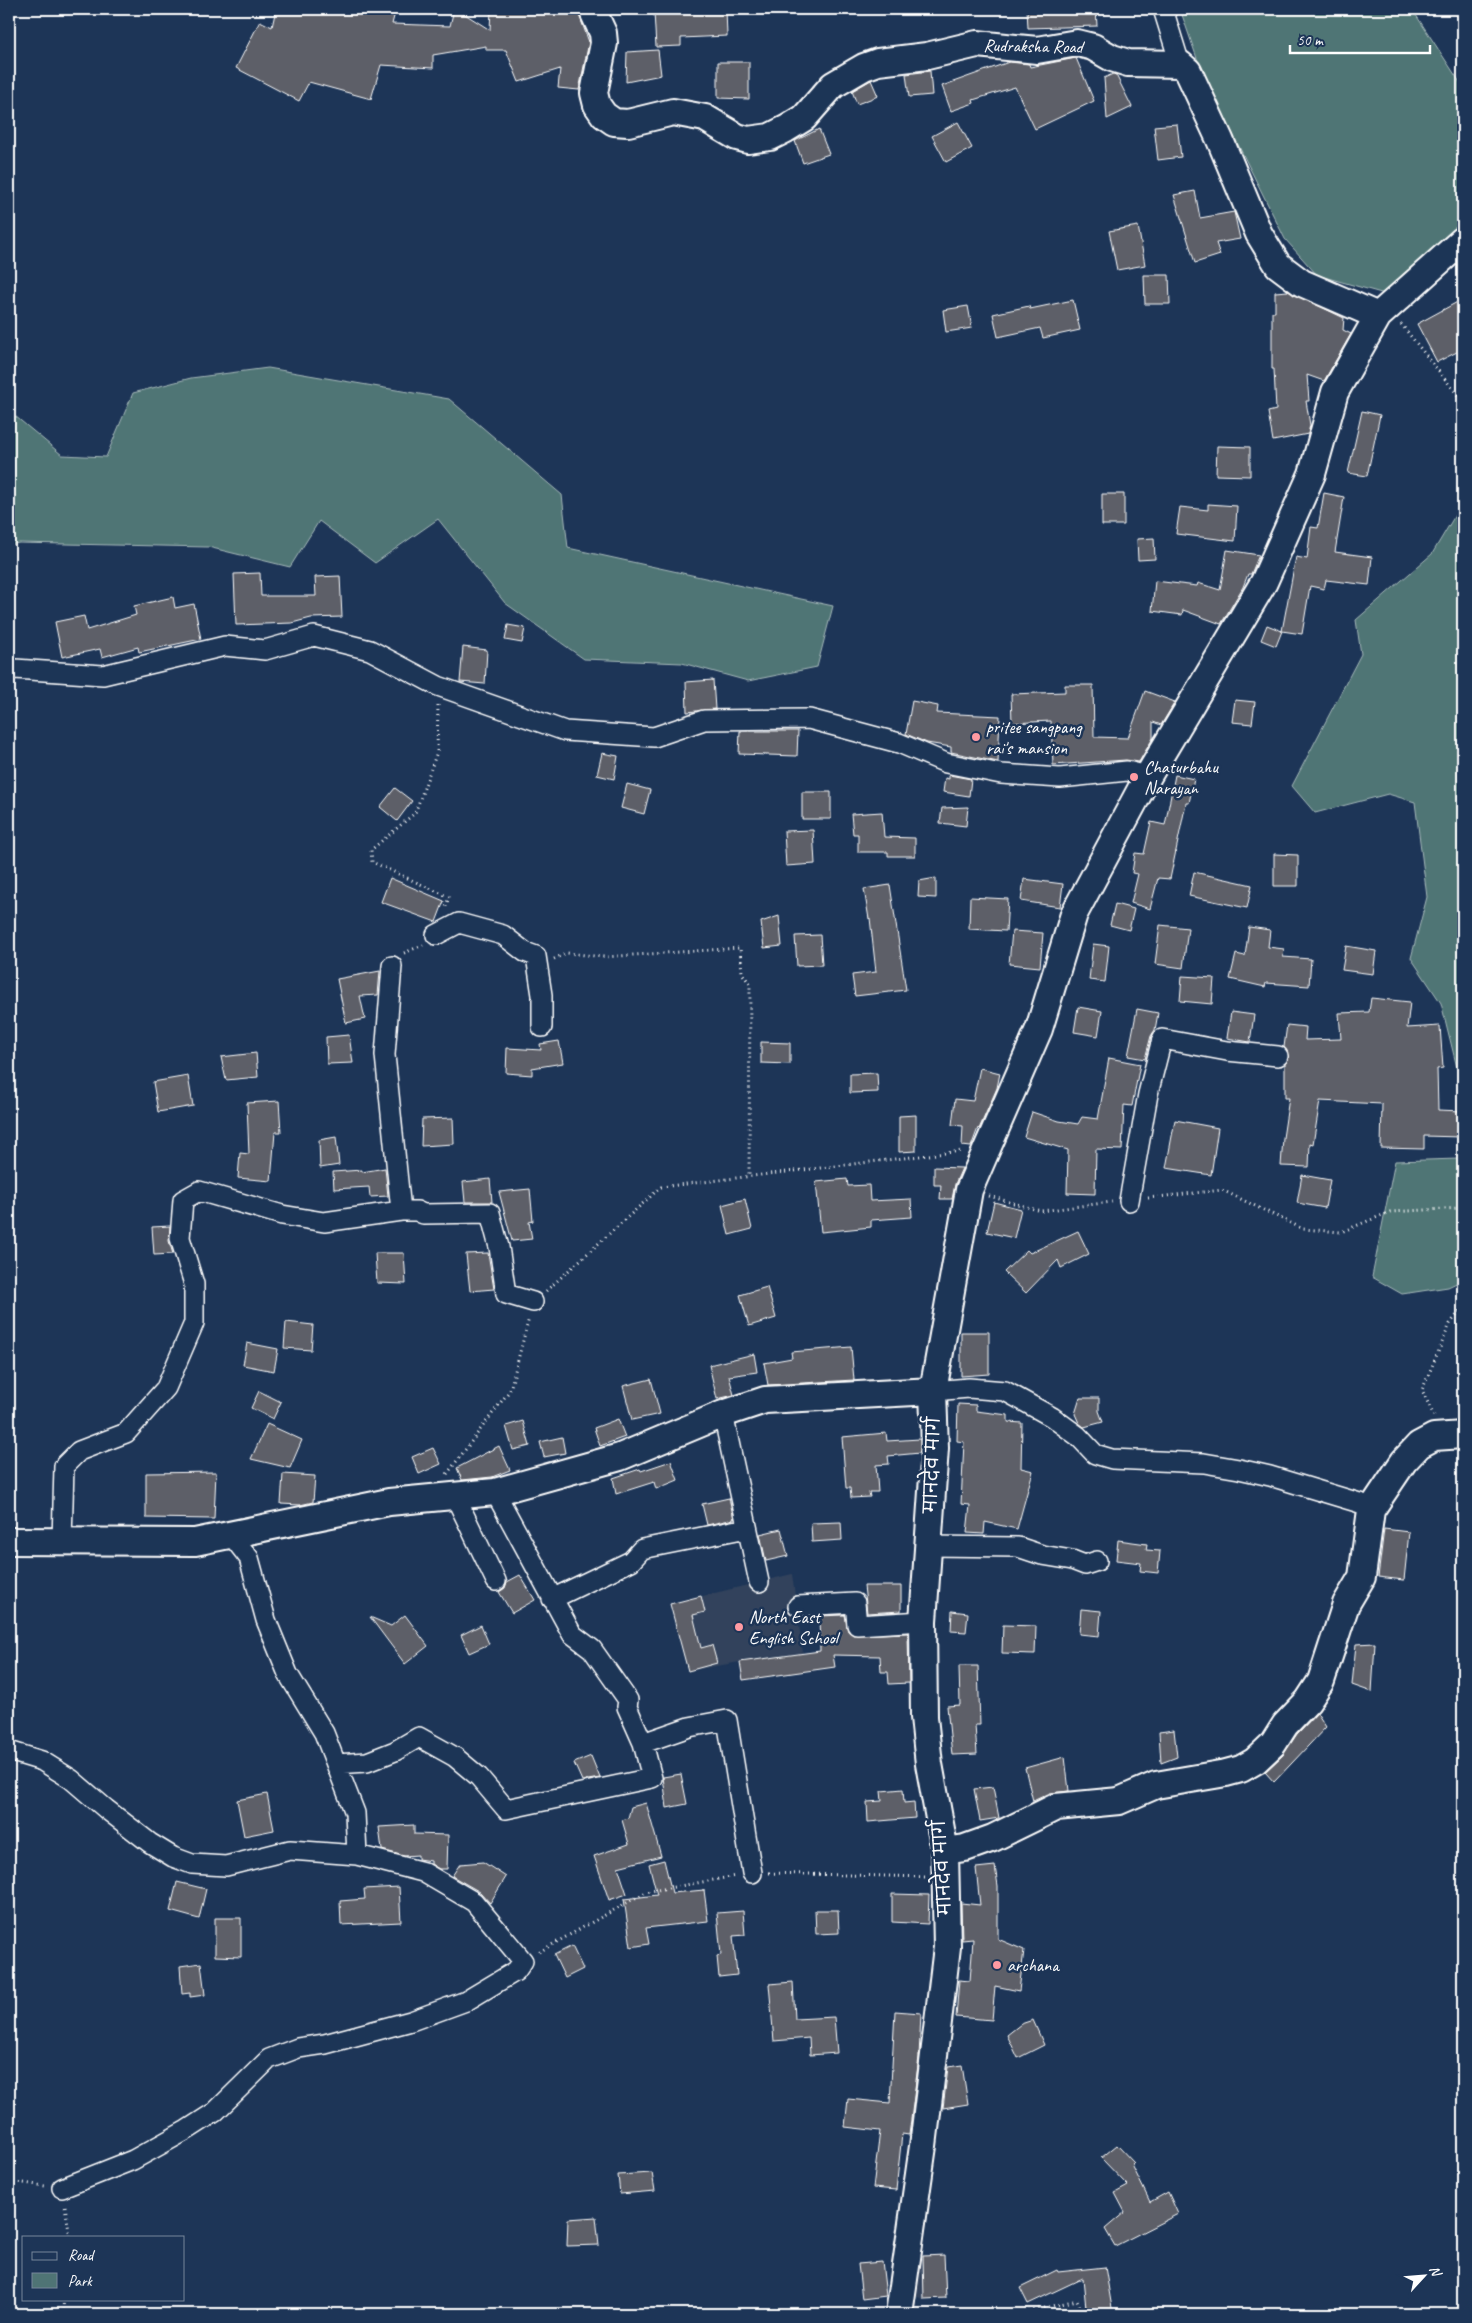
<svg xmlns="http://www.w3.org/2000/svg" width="1472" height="2323" font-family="Caveat,'Playpen Sans Deva',sans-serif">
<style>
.built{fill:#30425c}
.green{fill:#4f7475;stroke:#a7baba}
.building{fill:#5d5f67;stroke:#fff}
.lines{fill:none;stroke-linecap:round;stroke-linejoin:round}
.street-casing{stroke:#fff;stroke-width:22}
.secondary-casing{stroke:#fff;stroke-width:30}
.path{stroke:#fff;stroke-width:3;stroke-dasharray:1 4;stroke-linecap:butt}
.street{stroke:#1d3557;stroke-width:19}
.secondary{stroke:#1d3557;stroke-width:26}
.poi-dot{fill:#ff9aa2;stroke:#1d3557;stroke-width:2}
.labels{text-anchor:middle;stroke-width:5;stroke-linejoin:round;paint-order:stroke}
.street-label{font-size:18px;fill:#fff;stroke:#1d3557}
.poi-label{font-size:18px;fill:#fff;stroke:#1d3557;text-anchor:start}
</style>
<rect width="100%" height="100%" fill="#1d3557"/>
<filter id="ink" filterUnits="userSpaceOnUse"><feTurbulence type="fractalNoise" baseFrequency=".02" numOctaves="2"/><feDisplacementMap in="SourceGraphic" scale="10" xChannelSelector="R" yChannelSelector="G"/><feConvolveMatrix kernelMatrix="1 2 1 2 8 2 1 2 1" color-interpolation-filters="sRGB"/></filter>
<g filter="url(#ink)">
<path class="built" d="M792,1574L803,1653L832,1649L835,1667L743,1680L740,1662L688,1671L670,1604Z
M944,2255L946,2298L924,2299L914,2296L915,2269L922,2256Z"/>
<path class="green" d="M1180,9H1412L1463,87V233L1392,296L1317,275L1285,239L1201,70Z
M268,368L449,399L562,495L568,548L833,606L817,667L748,681L682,663L584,659L505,603L438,519L375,563L319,521L290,567L208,547L19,543L9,545V414L15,416L62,455L106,457L133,393L191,378Z
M1463,502V1092L1441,1003L1411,958L1427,897L1415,802L1388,794L1315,813L1292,786L1361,654L1356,620L1432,554Z
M1463,1152V1280L1448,1287L1402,1294L1372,1277L1395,1161L1458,1159Z"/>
<path class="building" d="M276,9H396L392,24L450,26L454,9H457L490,30L491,9H577L589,42L579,90L558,88L560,69L519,82L506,50H486V46L433,55V68L381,65L371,99L309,82L299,101L236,68L260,21L272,27Z
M694,9H726L727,36L681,38V46L656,47L654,12Z
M1027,9H1096L1097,26L1028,28Z
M658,50L661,75L626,82L627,52Z
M1076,58L1094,101L1035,129L1015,87L973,100L974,103L951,111L942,86L1009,62L1029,64L1030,67Z
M718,62H749V99L718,98Z
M930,71L932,95L909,97L906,74Z
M1113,74L1116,75L1132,107L1107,119L1104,78Z
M871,80L878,96L857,104L852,91Z
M958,122L972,148L946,162L932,136Z
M1177,124L1181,157L1158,160L1154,126Z
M819,129L829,154L803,163L795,141Z
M1195,191L1200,218L1234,212L1240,239L1216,243L1220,255L1195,263L1174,195Z
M1138,226L1145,265L1117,270L1109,231Z
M1144,275H1169L1170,304H1145Z
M1288,291L1344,318L1343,330L1351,334L1324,381L1307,375L1309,401H1306L1310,425L1308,434L1273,441L1268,412L1276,410L1274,369H1272V312H1275V292Z
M1463,299V349L1437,362L1417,324Z
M1073,300L1080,330L1043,338L1040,328L998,337L993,314L1029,306L1030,309Z
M968,306L972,328L946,332L943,310Z
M1362,411L1380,415L1367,476L1348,473Z
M1217,446L1250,447V476L1216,475Z
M1324,493L1344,497L1335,552L1372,557L1369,585L1326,580L1324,589L1310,586L1302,634L1282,631L1296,557L1307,559L1311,527L1318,528Z
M1102,494H1124V525H1102Z
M1208,504L1237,506L1235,541L1176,534L1180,507L1208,510Z
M1154,538L1155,559L1138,560L1137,539Z
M1227,550L1259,555L1251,574H1248L1243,587L1221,624L1183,610L1182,615L1152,611L1155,581L1197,586L1198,583L1220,590Z
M260,573L261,596H316L315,577L340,576L342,617L311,618L292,623L236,625L234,574Z
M173,597L175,608L194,604L201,639L139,652L138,647L102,657L100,649L62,657L55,622L84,616L87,630L136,615L134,606Z
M508,625L525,628L522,643L505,640Z
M1267,625L1282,631L1276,646L1261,640Z
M463,647L487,650L485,684L460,682Z
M713,680L715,709L687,712L686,682Z
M1065,685H1093L1094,737L1128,738L1145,691L1175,702L1161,725L1153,722V738L1139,762L1126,760L1053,765L1051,721L1012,723L1011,694L1065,692Z
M1235,700L1255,702L1252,724L1232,722Z
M912,701L938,706L937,713L1000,716L998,762L951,752V747L927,743L906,734Z
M740,731H798L797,756L739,754Z
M602,753L618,756L614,779L597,775Z
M949,775L971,779L969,796L943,792L945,778L949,779Z
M1175,775L1194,779L1189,803H1186L1170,879L1158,878L1150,909L1131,903L1138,874L1132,873L1135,853L1144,854L1151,822L1165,825Z
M627,784L650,790L644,814L621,808Z
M395,788L412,801L397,821L380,807Z
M802,792H831V819H802Z
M968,807L966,826L940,823L942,808Z
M882,812L884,837L915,838V856H888V852H858V834H853L851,814Z
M813,830L815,864L786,866L784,831Z
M1274,854L1298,855V886H1274Z
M1194,872L1252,885L1247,908L1189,896Z
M390,878L444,901L436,922L381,902Z
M936,878V898L918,897L919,881Z
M1024,879L1063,884L1060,907L1021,901Z
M890,885L906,990L855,996L852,975L876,972L870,918L869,919L864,889Z
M970,897L1008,899L1006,931L969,929Z
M1115,904L1134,909L1129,930L1110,925Z
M779,916L782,946L764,948L761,922Z
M1160,925L1188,928L1183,968L1155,964Z
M1249,927L1270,930L1268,947L1284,949L1283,957L1311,959L1309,986L1266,983L1265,987L1230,979L1236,954L1245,956Z
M1012,931L1043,933L1040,967L1009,964Z
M820,935L822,965L797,966L795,936Z
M1093,944L1109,946L1105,982L1089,980Z
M1346,946L1376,951L1373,974L1342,970Z
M380,971L378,995L360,996L365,1019L346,1023L337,979Z
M1182,976L1214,978L1212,1004L1180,1001Z
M1371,998L1410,1002L1407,1028L1440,1026L1443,1068L1437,1069L1438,1110L1462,1111L1461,1137L1424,1136V1149L1381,1148L1382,1104L1320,1101L1313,1144L1310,1143L1309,1167L1281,1166L1283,1138L1289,1098H1285V1064L1289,1057L1284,1047L1287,1025L1306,1027L1305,1040L1341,1039L1339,1013L1369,1012Z
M1078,1007L1102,1011L1098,1036L1074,1032Z
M1137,1009L1158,1013L1155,1030L1151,1036L1145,1059L1128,1056Z
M1231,1012L1254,1015L1250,1042L1227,1038Z
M349,1035L353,1063L327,1064L326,1037Z
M559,1041L563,1063L532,1068V1075L506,1073L507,1048L541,1050L540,1044Z
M761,1042L790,1043V1064L761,1063Z
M256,1053L258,1077L226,1080L221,1057Z
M1109,1058L1140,1064L1132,1106L1124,1105L1122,1150L1096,1149L1095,1194L1067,1193L1068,1150L1024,1137L1032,1112L1059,1121L1078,1124L1082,1117L1098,1119Z
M980,1068L1000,1073L997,1088L979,1129L978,1128L971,1147L962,1146L963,1126L952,1125L955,1099L973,1101Z
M877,1073L878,1092L850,1093V1074Z
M188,1076L193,1106L158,1112L153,1082Z
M279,1101L281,1132H275L271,1181L238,1178L240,1153L249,1154L247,1103Z
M916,1115V1151L899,1152V1116Z
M453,1118L454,1144L421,1146L422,1119Z
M1175,1120L1218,1128L1211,1175L1166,1168Z
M336,1137L339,1165L320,1168L319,1140Z
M934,1167L962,1168L955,1184L952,1199H940L941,1185H934Z
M385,1168L388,1196L370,1197L369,1187L334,1189L333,1172L362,1170V1172Z
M1302,1175L1330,1180L1325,1208L1297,1203Z
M490,1179L492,1202H465L463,1182Z
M847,1179L848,1186L869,1185L870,1201L911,1199L912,1217L871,1220V1227L821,1232L816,1182Z
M530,1189L533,1221L529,1222L532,1239L512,1241L499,1192Z
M745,1199L752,1229L729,1235L722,1205Z
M994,1202L1021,1209L1014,1238L987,1232Z
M170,1226L169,1241L173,1254L154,1255L152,1227Z
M1078,1231L1089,1254L1061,1268L1058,1260L1026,1293L1004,1272L1027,1250L1030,1253Z
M375,1253H404L406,1284L377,1283Z
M488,1253L494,1289L470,1291L466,1254Z
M767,1287L776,1318L749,1326L740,1295Z
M286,1322L313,1325L311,1350L284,1348Z
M961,1332H989V1374L961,1376Z
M247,1343L278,1349L274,1371L243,1365Z
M851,1347L854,1380L768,1385L764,1363L792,1358L791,1352Z
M754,1354L757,1372L729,1376L734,1395L717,1399L709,1365Z
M651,1379L660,1414L632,1420L623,1386Z
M259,1391L281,1402L273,1419L251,1408Z
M1080,1398H1099V1411L1103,1422L1084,1427L1079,1423L1075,1414Z
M958,1404L976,1405V1411L1008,1415V1422L1022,1423L1021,1468L1033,1471L1017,1529L985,1522L984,1534L967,1533L970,1505L961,1504L964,1442L957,1441Z
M618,1419L625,1437L600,1446L594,1428Z
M523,1421L530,1446L513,1450L506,1426Z
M267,1424L302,1440L290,1468L251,1459Z
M886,1433L887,1441L920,1439V1453L888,1456L889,1464L876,1465L878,1492H869L870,1497L851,1498L850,1488H846L842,1437Z
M562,1437L565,1453L544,1457L540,1442Z
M499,1446L510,1470L492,1477L462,1480L457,1468Z
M433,1448L441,1464L419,1474L412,1457Z
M671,1461L678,1480L656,1489L654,1482L616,1494L613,1478L640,1469L641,1471Z
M216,1472L214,1519L146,1518V1473Z
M283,1474L315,1476L313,1502L300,1505L281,1504Z
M729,1498L734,1519L707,1525L702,1504Z
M841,1522L842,1540L812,1542L811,1523Z
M781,1529L788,1556L766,1561L760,1534Z
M1384,1529L1409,1532L1404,1580L1378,1577Z
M1118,1540L1147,1544L1146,1550L1160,1551L1158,1573L1140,1571L1141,1563L1116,1560Z
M520,1575L535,1600L512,1613L499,1592L505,1588L507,1582Z
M864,1586H901V1611L867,1613Z
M701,1596L705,1612L693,1615L701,1648L712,1645L717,1663L688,1671L670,1604Z
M1081,1609L1101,1611L1099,1636L1079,1634Z
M952,1611L968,1613L966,1632L951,1631Z
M405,1615L428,1646L405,1664L370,1617L391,1626Z
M845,1615L848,1631L853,1635L908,1633L909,1683L889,1684L888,1672H881L880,1656L833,1655L835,1667L743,1680L740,1662L820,1651L819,1616Z
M481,1625L489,1644L469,1653L461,1635Z
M1003,1625L1036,1626L1035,1654L1002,1653Z
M1375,1643L1372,1692L1352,1685L1356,1644Z
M959,1666H978L980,1725H975L977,1754L952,1755L947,1706L960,1705Z
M1317,1713L1326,1727L1274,1782L1265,1772L1283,1755L1297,1734Z
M1174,1730L1177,1757L1161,1763L1159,1732Z
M591,1756L600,1778L582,1781L574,1763Z
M1065,1757L1069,1791L1050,1793L1033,1801L1025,1768Z
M681,1774L687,1804L667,1808L663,1777Z
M993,1787L999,1818L980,1821L974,1789Z
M903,1789L904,1803L914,1802L915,1818L868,1822L867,1802L882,1801L881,1791Z
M267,1794L274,1830L244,1836L237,1800Z
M646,1803L661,1856L618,1867L627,1894L609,1900L594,1856L629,1844L622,1820L628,1818L631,1807Z
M414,1825V1834L448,1835L447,1869H439L431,1864V1861L418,1859V1855L404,1856L382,1850L379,1827Z
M664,1860L672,1893L704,1890L708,1921L646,1928L649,1944L631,1947L624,1899L657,1895L649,1864Z
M483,1862L506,1877L490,1903L480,1892L452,1876L460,1864Z
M995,1866L998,1886V1939L1024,1950L1019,1991L995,1986L992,2020L956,2017L959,1980L970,1981L973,1939L962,1940L961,1903L980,1905L976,1868Z
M177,1882L206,1889L199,1919L170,1911Z
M399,1887L401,1922L341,1925L340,1901L365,1899L364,1889Z
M892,1894L929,1895L928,1924L892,1922Z
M815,1910H838L839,1933L816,1934Z
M743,1911L745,1935L733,1936L737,1975L719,1977L717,1956L721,1955L717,1913Z
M215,1918H241V1957L215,1956Z
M572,1946L583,1969L565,1978L554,1955Z
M201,1963L205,1995L190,1997V1993L182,1994L180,1966Z
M793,1982L795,2019L834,2017L837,2053L810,2055L809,2038L774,2041L769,1984Z
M895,2011L921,2013L919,2057L909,2135L902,2134L896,2190L873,2188L880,2131L845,2127L848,2099L890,2103Z
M1033,2020L1044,2045L1018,2058L1007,2035L1021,2024Z
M962,2065L968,2104L943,2108L948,2067Z
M1117,2145L1134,2163L1132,2165L1150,2202L1168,2192L1178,2214L1115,2246L1105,2229L1125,2212L1115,2193L1128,2186L1101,2158Z
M652,2173L655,2191L620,2194L618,2175Z
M596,2217L599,2245L567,2246L568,2219Z
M944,2255L946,2298L924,2299L923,2256Z
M882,2262L886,2296L862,2299L858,2264Z
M1105,2267L1113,2314H1093L1092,2308H1086L1083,2278L1028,2304L1020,2288L1057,2270L1058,2272Z"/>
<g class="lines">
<defs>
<path id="street" d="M1163,9L1180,64
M9,670L15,669L103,675L225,646L265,650L314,636L370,650L438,686L565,731L654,737L704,720L809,719L899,743L946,763L1001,774L1060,778L1127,771L1148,776
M436,935L459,923L503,935L525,952L536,956L542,995V1027
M1129,1201L1148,1094L1162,1039L1227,1051L1278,1056
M401,1211H417L423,1214L490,1213L499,1247L506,1294L533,1302
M933,1391L969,1388L1005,1391L1052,1417L1078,1436L1095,1454L1112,1459L1204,1463L1239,1469L1270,1476L1363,1504L1371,1510
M723,1414L759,1582
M495,1492L572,1634L592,1649L628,1700L627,1707L643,1743
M455,1496L496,1581
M232,1536L249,1558L266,1620L288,1674L324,1733L355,1813L357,1855
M62,1542L64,1466L79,1451L126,1433L166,1388L194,1323V1284L180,1238L183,1200L199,1191L282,1215L324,1222L401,1211L385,1055L392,966
M929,1546L1018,1547L1042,1555L1072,1560L1085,1565L1097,1561
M552,1599L631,1561L642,1549L747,1528
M798,1606L855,1603L857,1625L923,1621
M9,1751L42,1761L71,1779L106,1809L150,1843L173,1857L192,1864L226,1866L290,1850L357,1855L423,1872L474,1902L523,1961L516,1971L466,2001L411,2021L325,2044L298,2048L269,2059L215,2112L187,2130L133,2160L62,2188
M336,1764L367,1762L395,1751L419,1737L455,1757L479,1777L506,1809L652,1778L643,1743L689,1727L727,1720L752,1873"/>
<path id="secondary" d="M592,9L603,33L604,43L594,93L597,105L604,115L614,122L628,123L673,112L705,118L737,137L748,140L770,137L786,129L804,118L833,85L864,67L878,62L927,56L977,44L1037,50L1077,43L1093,47L1112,58L1128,63L1180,64L1188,71L1220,140L1259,234L1278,265L1302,283L1378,316
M9,1541L195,1542L389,1502L495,1492L620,1457L723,1414L765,1400L933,1391
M945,1851L965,1848L993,1838L1056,1807L1119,1801L1156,1785L1226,1773L1241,1769L1255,1761L1273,1744L1285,1725L1308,1701L1321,1681L1346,1604L1362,1577L1371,1510L1404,1461L1419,1445L1434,1437L1463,1435
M899,2314L923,2146L947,1947L945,1851L929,1764L924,1717L923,1621L935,1448L933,1391L969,1190L1039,1029L1074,914L1148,776L1264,582L1312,474L1335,392L1378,316L1463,240"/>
</defs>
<use href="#street" class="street-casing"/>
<use href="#secondary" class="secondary-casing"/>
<path class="path" d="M1401,324L1461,399L1463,397
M438,705L437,752L415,813L371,850L372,862L449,897L445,909
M404,953L423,945
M554,959L567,953L604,957L740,948L742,973L750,984L749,1176
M989,1196L1041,1211L1112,1202
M1148,1198L1222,1190L1303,1229L1341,1232L1390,1212L1461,1208L1463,1205
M546,1291L661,1187L962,1151
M1457,1414L1463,1401
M1434,1416L1422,1390L1450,1324L1459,1312L1463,1315
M447,1474L510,1390L529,1318
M769,1873L925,1877
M539,1952L646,1892L736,1876
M9,2181L45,2186
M65,2206L70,2237
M63,2299L64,2314
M1019,2314L1077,2300L1083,2314"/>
<use href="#street" class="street"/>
<use href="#secondary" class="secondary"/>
</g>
</g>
<g class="poi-dot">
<circle cx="976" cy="737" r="5"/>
<circle cx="1134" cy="777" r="5"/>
<circle cx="739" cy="1627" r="5"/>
<circle cx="997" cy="1965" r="5"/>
</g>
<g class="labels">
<g class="street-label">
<text transform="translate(1033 46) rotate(1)" y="6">Rudraksha Road</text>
<text transform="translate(932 1465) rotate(-88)" y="6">मानदेव मार्ग</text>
<text transform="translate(942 1868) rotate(-94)" y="6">मानदेव मार्ग</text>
</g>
<g class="poi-label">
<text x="986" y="733">pritee sangpang<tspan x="986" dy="21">rai's mansion</tspan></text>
<text x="1144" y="773">Chaturbahu<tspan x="1144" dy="21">Narayan</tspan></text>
<text x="749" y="1623">North East<tspan x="749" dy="21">English School</tspan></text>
<text x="1007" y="1971">archana</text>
</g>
</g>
<rect width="1472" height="2323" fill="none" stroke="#1d3557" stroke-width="30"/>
<rect x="15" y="15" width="1442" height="2293" fill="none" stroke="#fff" stroke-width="2" filter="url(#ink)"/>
<rect x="22" y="2236" width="162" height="65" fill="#1d3557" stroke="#77869a"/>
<rect x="32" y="2252" width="25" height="8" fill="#1d3557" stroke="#77869a"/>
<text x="68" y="2260" font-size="15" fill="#ffffff">Road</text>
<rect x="32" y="2273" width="25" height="15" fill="#4f7475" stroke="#77869a"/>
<text x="68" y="2286" font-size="15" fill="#ffffff">Park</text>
<g transform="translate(1424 2276) rotate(64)" stroke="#1d3557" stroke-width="4" paint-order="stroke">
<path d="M0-4L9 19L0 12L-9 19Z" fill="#ffffff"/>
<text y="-8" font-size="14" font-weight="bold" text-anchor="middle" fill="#ffffff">N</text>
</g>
<path d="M1290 45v8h140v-8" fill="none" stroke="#ffffff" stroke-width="2.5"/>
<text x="1297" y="45" font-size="15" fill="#ffffff" stroke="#1d3557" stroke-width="4" paint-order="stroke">50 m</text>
</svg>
